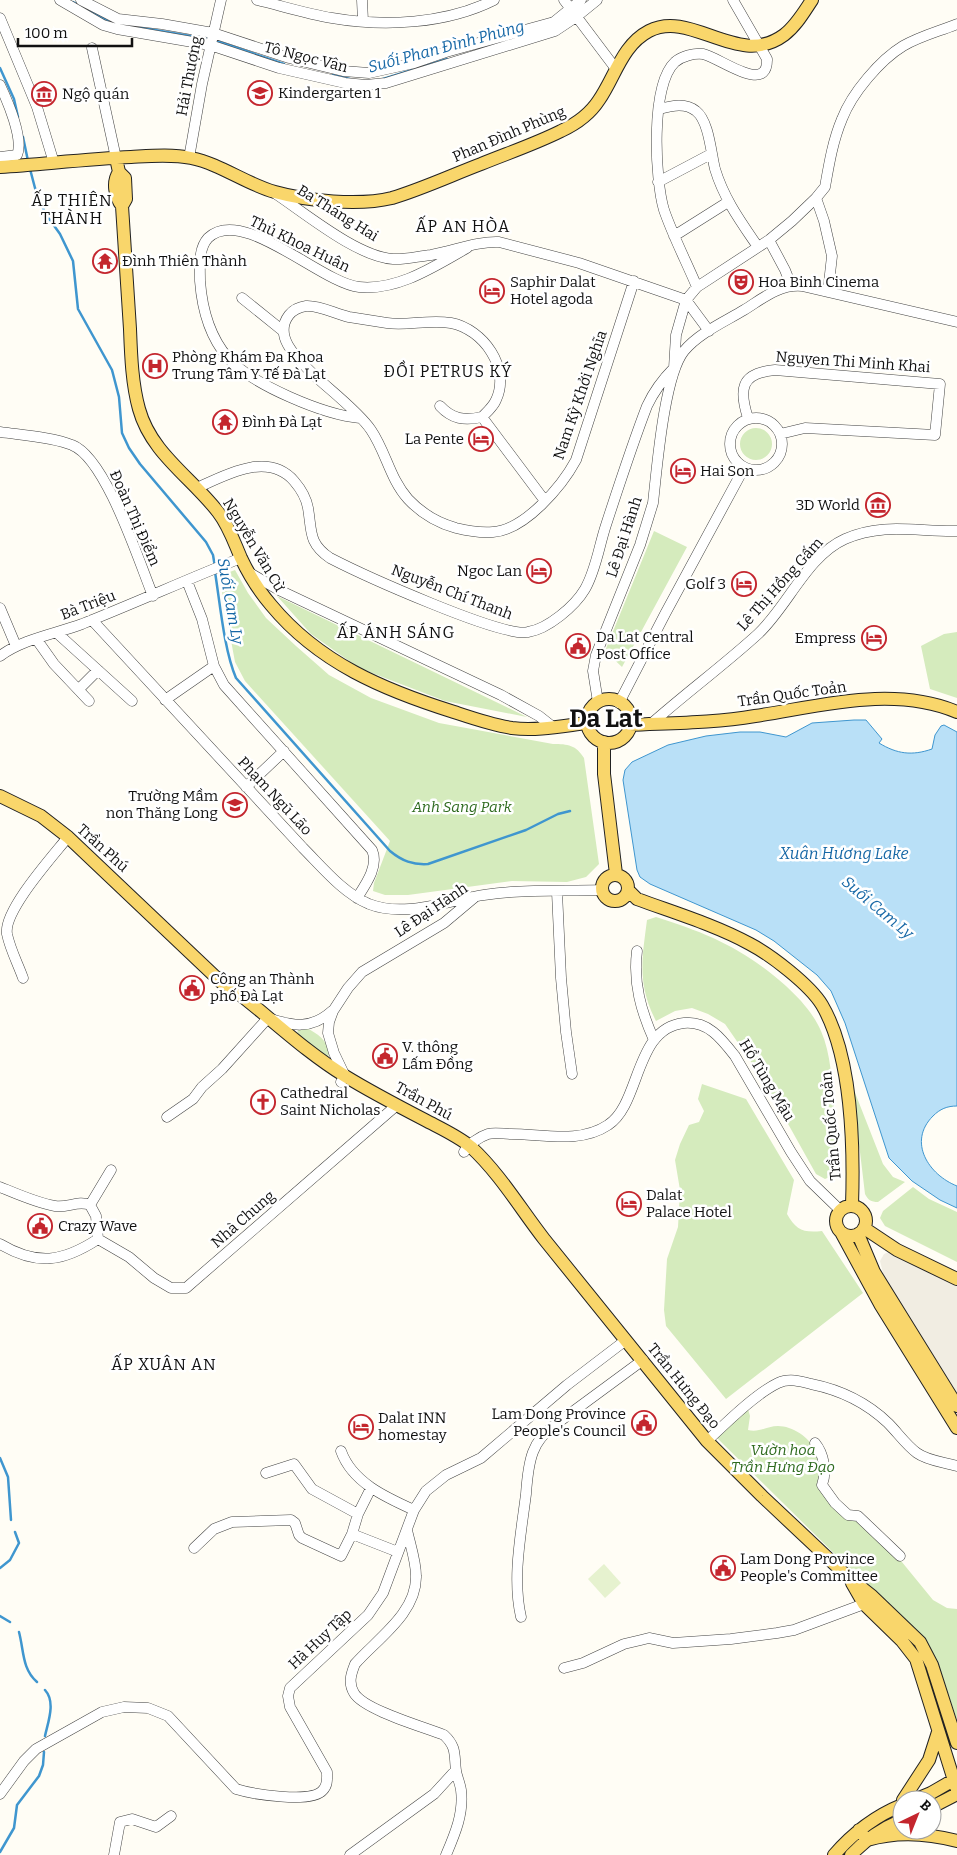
<svg xmlns="http://www.w3.org/2000/svg" width="957" height="1855" font-family="Bitter,serif">
<style>
.green{fill:#d5ebbd}
.pitch{fill:#e6f2cf}
.plaza{fill:#f1ede2}
.water{fill:#b9e0f7;stroke:#3f96cf}
.lines{fill:none;stroke-linecap:round;stroke-linejoin:round}
.stream{stroke:#3f96cf;stroke-width:2.5}
.minor-casing{stroke:#444;stroke-width:11}
.major-casing{stroke:#222;stroke-width:14}
.minor{stroke:#fff;stroke-width:10}
.major{stroke:#f9d66b;stroke-width:12}
.labels{text-anchor:middle;stroke-width:5;stroke-linejoin:round;paint-order:stroke}
.street-label{font-size:15px;fill:#111;stroke:#fff}
.poi-label{font-size:15px;fill:#111;stroke:#fff;text-anchor:start}
.park-label{font-size:15px;font-style:italic;fill:#2f6b1f;stroke:#fff}
.water-label{font-size:16px;font-style:italic;fill:#1768a6;stroke:#fff}
.neighbourhood-label{font-size:16px;letter-spacing:1px;fill:#111;stroke:#fff}
.town-label{font-size:25px;font-weight:bold;fill:#111;stroke:#fff}
</style>
<rect width="100%" height="100%" fill="#fffdf5"/>
<path class="green" d="M740 444a16 16 0 1 1 32 0a16 16 0 1 1-32 0Z
M654,531L687,547L622,667L605,651Z
M235,570L248,593L266,618L296,646L329,675L371,698L439,723L553,744C568,744 576,745 584,758L599,864L586,877L567,882L512,881L408,895H385L373,891L374,883L390,841L245,681L235,662L219,576Z
M277,596L527,717L445,701L359,668L311,634Z
M957,632V698L930,689L921,646L944,634Z
M656,917C707,933 745,949 786,986C800,999 813,1013 821,1031C831,1054 832,1082 834,1106C835,1129 838,1153 834,1175L825,1179L816,1174L763,1079L725,1024L708,1014L692,1008L675,1011L656,1021C637,984 642,959 647,920Z
M306,1028C318,1033 332,1044 328,1058L297,1035L298,1029Z
M702,1084L746,1099L794,1180L787,1214C796,1230 803,1233 822,1231L863,1293L726,1399L666,1326L664,1310L667,1259L678,1227L680,1190L675,1160L680,1144L689,1125L699,1122L704,1111L698,1099Z
M852,1085L883,1164L893,1177L905,1182L878,1202C871,1202 868,1200 865,1194Z
M913,1187L929,1199L957,1212V1262L885,1226L880,1218L883,1211Z
M748,1409L750,1416L748,1430C759,1433 767,1426 778,1426C792,1426 810,1437 815,1451C819,1461 821,1481 822,1493L857,1518L897,1556L933,1600L947,1608L957,1609V1720L938,1663L922,1640L718,1439L716,1435Z"/>
<path class="pitch" d="M604,1564L621,1583L605,1598L588,1579Z"/>
<path class="plaza" d="M889,1252L894,1253L957,1284V1397L885,1281L880,1261L884,1254Z"/>
<path class="water" d="M854,720H866L882,739L879,743C897,754 912,756 932,749L935,735L941,726L944,725L957,732V1106C947,1106 940,1109 933,1116C907,1142 929,1175 957,1186V1208L940,1200L912,1181L889,1158L845,1023L831,991L817,975L774,941L756,930L650,884L640,877L637,870L623,780L625,770L632,762L668,745L706,736L740,732H760L786,737L812,723Z"/>
<g class="lines">
<path class="stream" d="M73,2L110,22
M137,27L208,39
M214,40L284,64
M0,68L14,99L18,117
M333,75L350,79
M383,79L447,59
M23,137L28,161
M30,169L35,188L45,213L60,234L73,261L78,309L112,370L119,397L122,433L129,448L140,464L206,542L213,555L215,567
M215,572C220,603 224,650 236,678L390,851C402,861 413,865 428,864L526,830L558,814L570,811
M0,1458L8,1477L11,1520
M0,1568L10,1560L19,1543L15,1532
M0,1616L10,1622
M19,1632C24,1651 22,1669 37,1682
M45,1736C48,1722 56,1702 45,1690
M0,1852L14,1828L17,1805L39,1776L43,1765L44,1752"/>
<defs>
<path id="minor" d="M60,0L103,25L117,29L210,45L279,68L345,83L366,85L386,83L555,31L576,17L597,0
M81,0L118,19L162,24L213,33L289,58L343,71L369,73L414,63L446,52L554,22L581,0
M257,0C282,6 307,14 332,18C384,27 446,24 494,0
M362,0L363,21
M564,0L616,69
M0,18L37,107L54,163
M92,48L116,158
M0,85C7,100 24,139 17,155L0,157
M659,109C671,106 685,102 696,111C709,121 711,153 715,169C724,199 741,222 758,247
M189,158L202,84L221,0
M658,182L711,154
M276,194C306,214 358,257 393,259C405,260 419,256 431,255C454,251 477,241 499,242L579,263L686,300
M816,198L824,221L832,256L828,292
M674,236L728,202
M769,240L785,270L791,285
M697,287C686,261 673,236 664,210C655,180 650,85 675,62C682,56 694,53 703,54C719,57 768,96 767,59L733,0
M242,298L283,331
M686,300L709,331
M440,406C452,419 464,421 482,417
M730 444a26 26 0 1 1 52 0a26 26 0 1 1-52 0Z
M360,418C324,415 253,385 228,358C210,337 202,308 200,281C200,267 198,249 208,238C242,205 321,283 359,287C398,291 435,266 467,248
M748,418C739,390 740,373 775,370L940,384L935,435L805,428L780,434
M0,432C21,435 53,437 72,445C106,458 139,562 153,596
M197,488C225,475 268,451 294,481C301,489 306,497 308,508C312,531 308,543 330,558C361,574 502,638 528,632C548,629 575,606 585,589C596,570 599,546 606,525C619,485 632,445 647,406C654,391 662,380 674,368L676,335L686,300L697,287L769,240L792,221L816,198L825,187C829,164 833,140 842,119C852,93 880,60 903,46C920,36 940,31 957,24
M545,501L482,417C487,412 493,407 496,400C511,368 483,329 451,323C430,319 408,326 387,323C374,321 362,319 349,317C335,314 320,305 306,306C299,307 293,310 289,315C272,337 299,360 314,375C330,390 359,412 371,430C386,452 390,479 408,499C421,513 438,523 456,528C468,531 481,533 493,532C525,530 562,486 576,460L634,281
M248,572L279,590L501,695L539,716L553,727
M187,581L202,619L214,666L224,685L372,850C379,866 366,884 357,898
M0,608L16,646
M92,620L303,848C322,867 343,893 369,904C402,917 440,903 473,897C485,894 499,893 511,892C541,890 572,891 602,890
M57,633L132,701
M37,640L54,664L89,701
M0,656C23,639 55,634 82,624C135,603 188,579 241,558
M79,689L98,670
M165,700L214,666
M598,702L593,671L596,655L640,545L653,503C657,468 664,376 684,351C699,333 724,322 744,310C762,299 779,284 802,286L957,322
M619,703L665,614L744,468
M651,724C686,693 724,665 758,634C788,606 807,556 845,539C883,522 918,532 957,531
M246,787L284,751
M557,892L561,978L566,1032L572,1074
M637,951C633,983 641,1011 654,1040
M23,978C18,964 10,949 7,934C3,911 53,856 68,837
M341,1082L345,1076L334,1053L328,1033L329,1022L333,1011L348,988L362,972L444,923L475,897
M167,1117L193,1099L202,1087L222,1069L268,1018C292,1026 311,1030 332,1011
M464,1152C469,1144 479,1137 488,1134C494,1132 504,1134 511,1134C542,1134 580,1144 608,1125C641,1104 634,1028 684,1023C708,1021 721,1038 735,1056L791,1152L810,1181L840,1210
M0,1187C17,1194 37,1203 55,1206C68,1208 78,1200 90,1205L96,1216L98,1239
M90,1205L111,1170
M98,1239L129,1257L154,1278L171,1288H186L397,1105
M0,1244C37,1266 63,1262 98,1239
M707,1441C725,1424 755,1394 778,1383C789,1378 800,1381 811,1384C841,1390 866,1402 888,1423C898,1433 906,1445 917,1453C928,1461 944,1462 957,1466
M815,1443C824,1454 827,1472 822,1485L835,1503L848,1515L858,1516L900,1556
M341,1451C352,1482 385,1497 414,1510
M358,1514L371,1488
M407,1530C410,1544 416,1561 416,1576C417,1613 377,1639 355,1664C351,1674 348,1683 354,1693C364,1710 424,1727 444,1735C457,1747 454,1755 456,1771C457,1777 460,1783 461,1790C464,1813 455,1834 446,1855
M352,1534L398,1552
M194,1548L214,1529L232,1522L291,1520L295,1523L299,1535L302,1538L341,1556L352,1534L358,1514L312,1489L294,1464L266,1473
M521,1617C512,1578 521,1534 526,1494C527,1480 528,1465 533,1452C537,1441 543,1435 552,1427L643,1360
M564,1668L583,1663L624,1644L641,1640L649,1638L673,1643L731,1639L777,1633L794,1630L864,1604L869,1599
M0,1794L24,1761L36,1749L102,1712L124,1707L148,1708L168,1716L236,1789C252,1794 312,1804 323,1790C328,1785 327,1778 327,1772L290,1707L288,1696L290,1688L368,1615L383,1593L414,1510L426,1491L446,1475L481,1458L567,1385L626,1340
M114,1855L120,1822L132,1819L156,1827L171,1816
M350,1855L434,1794L456,1770"/>
<path id="major" d="M116,158L119,172L125,178L126,199L122,206C125,247 127,288 130,329C131,355 132,384 139,409C151,453 191,477 218,512C229,526 234,542 241,558C249,575 259,591 271,605C319,663 384,690 454,712C472,718 492,725 512,728C537,731 562,726 587,723
M0,167C44,164 88,159 131,157C150,156 172,154 191,158C221,164 246,184 275,192C307,201 359,206 392,198C422,189 452,175 481,164C508,153 535,144 561,131C576,124 590,114 599,100C615,77 622,45 649,31C692,9 738,69 784,35C796,26 804,12 812,0
M119,172C112,182 115,197 122,206
M587 721a22 22 0 1 1 44 0a22 22 0 1 1-44 0Z
M630,725C672,723 714,723 755,716C821,706 893,685 957,712
M604,742V774L616,874
M0,796L41,816L68,837L222,983
M602 888a13 13 0 1 1 26 0a13 13 0 1 1-26 0Z
M629,891L637,899C675,913 715,925 750,944C771,955 810,985 822,1005C852,1056 854,1147 852,1205
M218,978C262,1009 298,1047 345,1076C371,1092 398,1106 425,1120C440,1128 458,1136 471,1147C500,1174 520,1208 544,1239L707,1441L762,1496L848,1577L872,1596L920,1642L932,1665L957,1743
M836 1221a15 15 0 1 1 30 0a15 15 0 1 1-30 0Z
M864,1228L897,1250L957,1279
M842,1234L880,1304L957,1428
M858,1234L874,1272L957,1406
M852,1583L864,1604L902,1641L916,1659L957,1790
M903,1800L929,1760L938,1732
M914,1800L931,1793L957,1778
M932,1807L957,1794
M859,1830L867,1840C897,1831 927,1833 957,1841
M834,1855C853,1833 875,1816 902,1805
M851,1855C865,1840 883,1828 902,1820"/>
</defs>
<use href="#minor" class="minor-casing"/>
<use href="#major" class="major-casing"/>
<use href="#minor" class="minor"/>
<use href="#major" class="major"/>
</g>
<defs>
<symbol id="school-ring" viewBox="-11 -11 22 22"><circle r="9.5" fill="#fff" stroke="#c4262e" stroke-width="1.5"/><path d="M0-5L7-2L0 1L-7-2ZM-4 1L0 2.5L4 1V4Q0 6-4 4Z" fill="#c4262e"/></symbol>
<symbol id="museum-ring" viewBox="-11 -11 22 22"><circle r="9.5" fill="#fff" stroke="#c4262e" stroke-width="1.5"/><path d="M0-6L6-3V-2H-6V-3ZM-5-1h2V3h-2ZM-1-1h2V3h-2ZM3-1h2V3H3ZM-6 4H6V6H-6Z" fill="#c4262e"/></symbol>
<symbol id="temple-ring" viewBox="-11 -11 22 22"><circle r="9.5" fill="#fff" stroke="#c4262e" stroke-width="1.5"/><path d="M0-6L5-2H3V0L6.5 2.5H4V6H1.5V3h-3V6H-4V2.5H-6.5L-3 0V-2H-5Z" fill="#c4262e"/></symbol>
<symbol id="theatre-ring" viewBox="-11 -11 22 22"><circle r="9.5" fill="#fff" stroke="#c4262e" stroke-width="1.5"/><path d="M-5-5.5Q0-4 5-5.5V0Q5 5 0 6Q-5 5-5 0ZM-3.3-2.5H-1v1.5H-3.3ZM1-2.5H3.3v1.5H1ZM-2.8 1Q0 5.5 2.8 1Z" fill="#c4262e"/></symbol>
<symbol id="hotel-ring" viewBox="-11 -11 22 22"><circle r="9.5" fill="#fff" stroke="#c4262e" stroke-width="1.5"/><path d="M-6-4.5h1.5V1H6V5H4.5V3h-9V5H-6ZM-4 0a1.8 1.8 0 1 1 3.6 0ZM.5 0V-2.5h3Q6-2.5 6 0Z" fill="#c4262e"/></symbol>
<symbol id="hospital-ring" viewBox="-11 -11 22 22"><circle r="9.5" fill="#fff" stroke="#c4262e" stroke-width="1.5"/><path d="M-5-5h3v3.5h4V-5h3V5h-3V1.5h-4V5h-3Z" fill="#c4262e"/></symbol>
<symbol id="civic-ring" viewBox="-11 -11 22 22"><circle r="9.5" fill="#fff" stroke="#c4262e" stroke-width="1.5"/><path d="M-.6-6.5H3V-4.5H.6V-3L4-1V1h2V6H-6V1h2V-1L-.6-3ZM-1.2 2.5V6h2.4V2.5Z" fill="#c4262e"/></symbol>
<symbol id="church-ring" viewBox="-11 -11 22 22"><circle r="9.5" fill="#fff" stroke="#c4262e" stroke-width="1.5"/><path d="M-1.2-6h2.4v3.5h3.3v2.4h-3.3V6h-2.4V-.1h-3.3v-2.4h3.3Z" fill="#c4262e"/></symbol>
</defs>
<g fill-rule="evenodd">
<use href="#school-ring" x="246" y="79" width="28" height="28"/>
<use href="#museum-ring" x="30" y="80" width="28" height="28"/>
<use href="#temple-ring" x="91" y="247" width="28" height="28"/>
<use href="#theatre-ring" x="727" y="268" width="28" height="28"/>
<use href="#hotel-ring" x="478" y="277" width="28" height="28"/>
<use href="#hospital-ring" x="141" y="352" width="28" height="28"/>
<use href="#temple-ring" x="211" y="408" width="28" height="28"/>
<use href="#hotel-ring" x="467" y="425" width="28" height="28"/>
<use href="#hotel-ring" x="669" y="457" width="28" height="28"/>
<use href="#museum-ring" x="864" y="491" width="28" height="28"/>
<use href="#hotel-ring" x="525" y="557" width="28" height="28"/>
<use href="#hotel-ring" x="730" y="570" width="28" height="28"/>
<use href="#hotel-ring" x="860" y="624" width="28" height="28"/>
<use href="#civic-ring" x="564" y="632" width="28" height="28"/>
<use href="#school-ring" x="221" y="791" width="28" height="28"/>
<use href="#civic-ring" x="178" y="974" width="28" height="28"/>
<use href="#civic-ring" x="371" y="1042" width="28" height="28"/>
<use href="#church-ring" x="249" y="1088" width="28" height="28"/>
<use href="#hotel-ring" x="615" y="1190" width="28" height="28"/>
<use href="#civic-ring" x="26" y="1212" width="28" height="28"/>
<use href="#civic-ring" x="630" y="1409" width="28" height="28"/>
<use href="#hotel-ring" x="347" y="1413" width="28" height="28"/>
<use href="#civic-ring" x="709" y="1554" width="28" height="28"/>
</g>
<g class="labels">
<g class="street-label">
<text transform="translate(306 57) rotate(14)" y="5">Tô Ngọc Vân</text>
<text transform="translate(189 76) rotate(-79)" y="5">Hải Thượng</text>
<text transform="translate(509 134) rotate(-23)" y="5">Phan Đình Phùng</text>
<text transform="translate(338 213) rotate(32)" y="5">Ba Tháng Hai</text>
<text transform="translate(300 244) rotate(26)" y="5">Thủ Khoa Huân</text>
<text transform="translate(853 362) rotate(4)" y="5">Nguyen Thi Minh Khai</text>
<text transform="translate(580 395) rotate(-71)" y="5">Nam Kỳ Khởi Nghĩa</text>
<text transform="translate(135 518) rotate(66)" y="5">Đoàn Thị Điểm</text>
<text transform="translate(624 537) rotate(-72)" y="5">Lê Đại Hành</text>
<text transform="translate(254 545) rotate(59)" y="5">Nguyễn Văn Cừ</text>
<text transform="translate(780 584) rotate(-48)" y="5">Lê Thị Hồng Gấm</text>
<text transform="translate(452 592) rotate(21)" y="5">Nguyễn Chí Thanh</text>
<text transform="translate(88 605) rotate(-21)" y="5">Bà Triệu</text>
<text transform="translate(792 694) rotate(-8)" y="5">Trần Quốc Toản</text>
<text transform="translate(275 796) rotate(47)" y="5">Phạm Ngũ Lão</text>
<text transform="translate(103 848) rotate(42)" y="5">Trần Phú</text>
<text transform="translate(431 910) rotate(-34)" y="5">Lê Đại Hành</text>
<text transform="translate(767 1080) rotate(59)" y="5">Hồ Tùng Mậu</text>
<text transform="translate(424 1101) rotate(29)" y="5">Trần Phú</text>
<text transform="translate(831 1126) rotate(-95)" y="5">Trần Quốc Toản</text>
<text transform="translate(243 1219) rotate(-41)" y="5">Nhà Chung</text>
<text transform="translate(684 1386) rotate(51)" y="5">Trần Hưng Đạo</text>
<text transform="translate(320 1639) rotate(-43)" y="5">Hà Huy Tập</text>
</g>
<g class="poi-label">
<text x="278" y="98">Kindergarten 1</text>
<text x="62" y="99">Ngộ quán</text>
<text x="122" y="266">Đình Thiên Thành</text>
<text x="510" y="287">Saphir Dalat<tspan x="510" dy="17">Hotel agoda</tspan></text>
<text x="758" y="287">Hoa Binh Cinema</text>
<text x="172" y="362">Phòng Khám Đa Khoa<tspan x="172" dy="17">Trung Tâm Y Tế Đà Lạt</tspan></text>
<text x="242" y="427">Đình Đà Lạt</text>
<text x="464" y="444" text-anchor="end">La Pente</text>
<text x="700" y="476">Hai Son</text>
<text x="860" y="510" text-anchor="end">3D World</text>
<text x="522" y="576" text-anchor="end">Ngoc Lan</text>
<text x="726" y="589" text-anchor="end">Golf 3</text>
<text x="596" y="642">Da Lat Central<tspan x="596" dy="17">Post Office</tspan></text>
<text x="856" y="643" text-anchor="end">Empress</text>
<text x="218" y="801" text-anchor="end">Trường Mầm<tspan x="218" dy="17">non Thăng Long</tspan></text>
<text x="210" y="984">Công an Thành<tspan x="210" dy="17">phố Đà Lạt</tspan></text>
<text x="402" y="1052">V. thông<tspan x="402" dy="17">Lấm Đồng</tspan></text>
<text x="280" y="1098">Cathedral<tspan x="280" dy="17">Saint Nicholas</tspan></text>
<text x="646" y="1200">Dalat<tspan x="646" dy="17">Palace Hotel</tspan></text>
<text x="58" y="1231">Crazy Wave</text>
<text x="626" y="1419" text-anchor="end">Lam Dong Province<tspan x="626" dy="17">People's Council</tspan></text>
<text x="378" y="1423">Dalat INN<tspan x="378" dy="17">homestay</tspan></text>
<text x="740" y="1564">Lam Dong Province<tspan x="740" dy="17">People's Committee</tspan></text>
</g>
<g class="park-label">
<text x="462" y="812">Anh Sang Park</text>
<text x="783" y="1455">Vườn hoa<tspan x="783" dy="17">Trần Hưng Đạo</tspan></text>
</g>
<g class="water-label">
<text transform="translate(446 46) rotate(-15)" y="6">Suối Phan Đình Phùng</text>
<text transform="translate(231 601) rotate(80)" y="6">Suối Cam Ly</text>
<text x="844" y="859">Xuân Hương Lake</text>
<text transform="translate(878 907) rotate(40)" y="6">Suối Cam Ly</text>
</g>
<g class="neighbourhood-label">
<text x="72" y="206">ẤP THIÊN<tspan x="72" dy="18">THÀNH</tspan></text>
<text x="463" y="232">ẤP AN HÒA</text>
<text x="448" y="377">ĐỒI PETRUS KÝ</text>
<text x="396" y="638">ẤP ÁNH SÁNG</text>
<text x="164" y="1370">ẤP XUÂN AN</text>
</g>
<g class="town-label">
<text x="606" y="727">Da Lat</text>
</g>
</g>
<g transform="translate(917 1815) rotate(43)"><circle r="24" fill="#ffffff" stroke="#a0a0a0"/>
<path d="M0-4L9 19L0 12L-9 19Z" fill="#c4262e"/>
<text y="-8" font-size="14" font-weight="bold" text-anchor="middle" fill="#111111">B</text>
</g>
<path d="M18 38v8h114v-8" fill="none" stroke="#111111" stroke-width="2.5"/>
<text x="25" y="38" font-size="15" fill="#111111" stroke="#ffffff" stroke-width="4" paint-order="stroke">100 m</text>
</svg>
